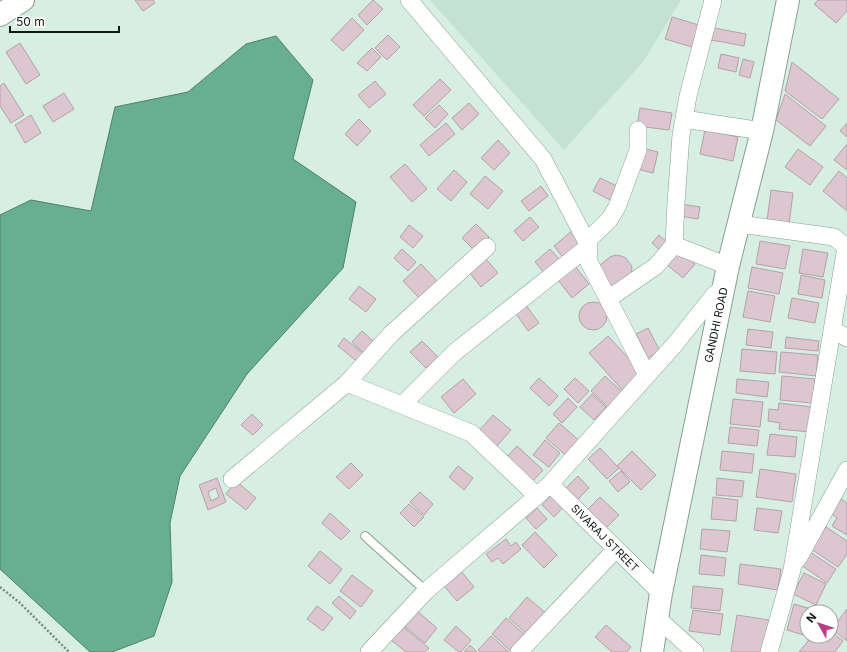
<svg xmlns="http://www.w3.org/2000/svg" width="847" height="652" font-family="Inter,sans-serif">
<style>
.built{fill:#c4e2d3}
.water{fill:#68ae90;stroke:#4e816b}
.building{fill:#dcc6d0;stroke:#b5a0a9;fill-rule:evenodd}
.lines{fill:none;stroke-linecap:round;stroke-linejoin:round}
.service-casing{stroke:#899e93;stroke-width:10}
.minor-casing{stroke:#899e93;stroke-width:18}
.secondary-casing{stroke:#899e93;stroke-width:24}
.path{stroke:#798981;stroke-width:2.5;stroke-dasharray:2 2;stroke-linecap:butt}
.service{stroke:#fff;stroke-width:8}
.minor{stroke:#fff;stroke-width:17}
.secondary{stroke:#fff;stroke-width:22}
.labels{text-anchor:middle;stroke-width:3.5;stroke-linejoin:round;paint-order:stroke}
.street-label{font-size:11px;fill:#101814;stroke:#fff}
</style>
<rect width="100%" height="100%" fill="#d7eee3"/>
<path class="built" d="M430,0H681L643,62L564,150Z"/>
<path class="water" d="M276,36L313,80L293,159L356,202L343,268L247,374L180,476L170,523L172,582L154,636L112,652H90L0,569V215L31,200L91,211L115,107L188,92L246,44Z"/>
<path class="building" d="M135,0H153L155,3L143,11Z
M373,0L383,9L367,25L358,15Z
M818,0H847V11L836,23L814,4Z
M672,17L699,25L692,47L665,39Z
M352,18L364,30L343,51L331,40Z
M709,27L746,34L744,46L706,39Z
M388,35L400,47L387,60L375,48Z
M20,43L40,75L26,84L6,52Z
M372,48L381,57L367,71L357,63Z
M721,54L739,58L736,72L718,68Z
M743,59L754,62L750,78L739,75Z
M792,62L839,99L822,119L785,91Z
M440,79L451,90L424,116L413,105Z
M375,81L386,94L369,108L358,95Z
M4,83L24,115L11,123L0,106V86Z
M64,93L74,109L53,122L43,106Z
M785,94L826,126L810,146L776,120Z
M469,103L479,114L462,130L452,118Z
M439,105L448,114L435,128L425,118Z
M640,108L672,113L669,130L637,126Z
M31,115L41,133L25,143L15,125Z
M359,119L371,131L357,146L345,134Z
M446,123L455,134L429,156L420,145Z
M847,123V137L840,131Z
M705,130L738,137L733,161L700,154Z
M498,140L510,153L494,170L481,158Z
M847,144V170L834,160Z
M642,148L658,152L653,173L637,169Z
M798,149L823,167L810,185L785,167Z
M405,164L427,189L412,202L390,177Z
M454,170L467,182L451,201L437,189Z
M839,171L847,178V211L823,191Z
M485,176L503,191L488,209L470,194Z
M600,178L619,187L612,201L593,191Z
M541,186L548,196L529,211L521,201Z
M771,190L793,193L789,224L767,221Z
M682,204L700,207L698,219L680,216Z
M530,217L539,227L523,241L514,231Z
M476,224L489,237L475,251L462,238Z
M409,225L423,236L413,248L400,237Z
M574,229L586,244L565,260L554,246Z
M659,235L668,243L661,251L652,243Z
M760,241L790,246L785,269L756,264Z
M402,249L416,262L408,271L394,258Z
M550,249L561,261L546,275L535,262Z
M803,249L828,253L823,277L799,273Z
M677,250L695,264L683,278L666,264Z
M615,255L621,256L626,258L632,267L631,279L612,288L608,286L600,265L610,257Z
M486,259L498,273L481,287L469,272Z
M421,264L437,281L419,298L403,281Z
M575,266L589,284L572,298L558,280Z
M752,267L783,273L779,294L748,288Z
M801,275L825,280L822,298L798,294Z
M359,286L376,299L366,312L349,299Z
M748,291L775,296L770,322L743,317Z
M792,298L819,303L815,323L788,318Z
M579 316a14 14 0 1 1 28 0a14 14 0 1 1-28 0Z
M525,304L539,323L528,331L515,312Z
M648,328L660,351L648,358L636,334Z
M748,329L773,332L771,348L746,345Z
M362,331L375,343L365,354L352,342Z
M608,336L643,374L624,392L589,353Z
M786,337L819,341L818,351L785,348Z
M344,338L365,355L359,363L338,346Z
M422,341L438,357L426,368L410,352Z
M742,349L777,352L775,374L740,371Z
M781,352L818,355L816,376L779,372Z
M605,376L622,392L608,407L591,391Z
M782,376L815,379L812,403L780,400Z
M539,378L558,396L549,406L530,388Z
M575,378L589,391L578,403L564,389Z
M463,379L476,394L454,413L441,397Z
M737,379L769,382L767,397L736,393Z
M592,394L606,407L594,420L580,407Z
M568,398L577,407L562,423L553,414Z
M733,399L763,402L760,427L730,424Z
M779,403L812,407L810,432L779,429L780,423L768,421L769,409L778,410Z
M252,414L263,425L253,435L241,425Z
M493,415L511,430L496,447L478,432Z
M559,423L582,443L569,458L546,438Z
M730,427L759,430L757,446L728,443Z
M770,434L797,437L795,457L767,455Z
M545,440L560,453L549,467L533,455Z
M517,446L543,470L530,484L505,459Z
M600,448L619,468L607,479L588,459Z
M632,451L656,475L641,490L617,466Z
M722,451L754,454L752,473L720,470Z
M351,463L363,475L349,489L336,477Z
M458,466L473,478L464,490L449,477Z
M760,469L796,474L792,502L756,497Z
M621,471L630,482L618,492L609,481Z
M578,476L589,488L576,501L564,490Z
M217,478L226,502L208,510L199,485ZM216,488L219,497L211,501L208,492Z
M717,478L744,481L742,497L716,495Z
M236,481L256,498L246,510L226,494Z
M420,492L433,504L424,515L410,502Z
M553,493L565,505L554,517L542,505Z
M600,497L619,515L604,530L585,512Z
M713,497L738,500L736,521L711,519Z
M840,498L847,503V535L832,526L837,518L830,513Z
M409,504L424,517L414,527L400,513Z
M537,508L547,519L536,529L526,518Z
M757,508L782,511L778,533L754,530Z
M330,513L350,531L341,540L322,523Z
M826,527L847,541V554L838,567L811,549Z
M702,529L730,531L727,552L700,549Z
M535,532L557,555L544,568L522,545Z
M506,539L511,546L516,542L521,549L503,564L498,558L492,562L486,554Z
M320,551L342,569L330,584L308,566Z
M810,552L836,569L827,583L801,565Z
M701,555L726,558L724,576L699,574Z
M740,564L781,569L778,590L738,584Z
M461,571L474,587L457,601L444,586Z
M804,573L826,584L816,605L793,594Z
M352,575L373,591L361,607L340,591Z
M693,586L723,589L720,611L691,608Z
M339,596L356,611L350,619L332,603Z
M527,597L547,614L528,635L509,618Z
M794,604L818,611L817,612H807V636H810V637L787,630Z
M317,606L333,618L323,631L307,619Z
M847,609V641L832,629Z
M416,610L437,628L425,643L403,625Z
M693,610L723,614L720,635L689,631Z
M737,615L769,620L763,652H731Z
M506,618L526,636L512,652L492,634Z
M606,625L631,647L627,652H612L595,637Z
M402,626L429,648L425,652H406L391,640Z
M456,626L471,640L461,652H459L444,640Z
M831,631L843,641L835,652H799L812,636H831Z
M491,636L509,652H480L478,650Z
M470,645L477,652H464Z"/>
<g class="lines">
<defs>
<path id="service" d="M365,536L426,591"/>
<path id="minor" d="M409,0L543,159L589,246L588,260L647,375
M684,119L762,131
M739,224L834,237L847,248
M587,241L609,220L617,207L638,150V130
M674,245L728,266
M608,299L656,266L674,245L676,203L681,135L688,96L713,0
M832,329L847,338
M347,383L391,334L487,247
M402,405L455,352L589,246
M232,479L347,383L471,433L537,496
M550,484L661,593
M798,559L847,470
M656,617L695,652
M369,652L426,591L537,496L550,484L676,343L714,295L723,288
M519,652L616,549
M769,652L792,570L846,247"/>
<path id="secondary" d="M0,15L23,0
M652,652L661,593L728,266L762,131L788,0"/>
</defs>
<use href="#service" class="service-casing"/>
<use href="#minor" class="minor-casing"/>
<use href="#secondary" class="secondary-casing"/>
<path class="path" d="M0,587L20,603L69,652"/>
<use href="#service" class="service"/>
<use href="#minor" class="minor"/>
<use href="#secondary" class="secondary"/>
</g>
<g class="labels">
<g class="street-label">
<text transform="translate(716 325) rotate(-78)" y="4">GANDHI ROAD</text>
<text transform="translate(605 538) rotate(45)" y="4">SIVARAJ STREET</text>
</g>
</g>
<g transform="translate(819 624) rotate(309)"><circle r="19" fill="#ffffff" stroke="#9fa3a1"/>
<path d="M0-3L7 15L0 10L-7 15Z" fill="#bb3b87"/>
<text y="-6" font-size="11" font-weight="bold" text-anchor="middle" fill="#101814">N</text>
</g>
<path d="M10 26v6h109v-6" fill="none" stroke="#101814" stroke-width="2"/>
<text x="16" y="26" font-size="12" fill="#101814" stroke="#ffffff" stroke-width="3" paint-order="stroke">50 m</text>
</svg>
